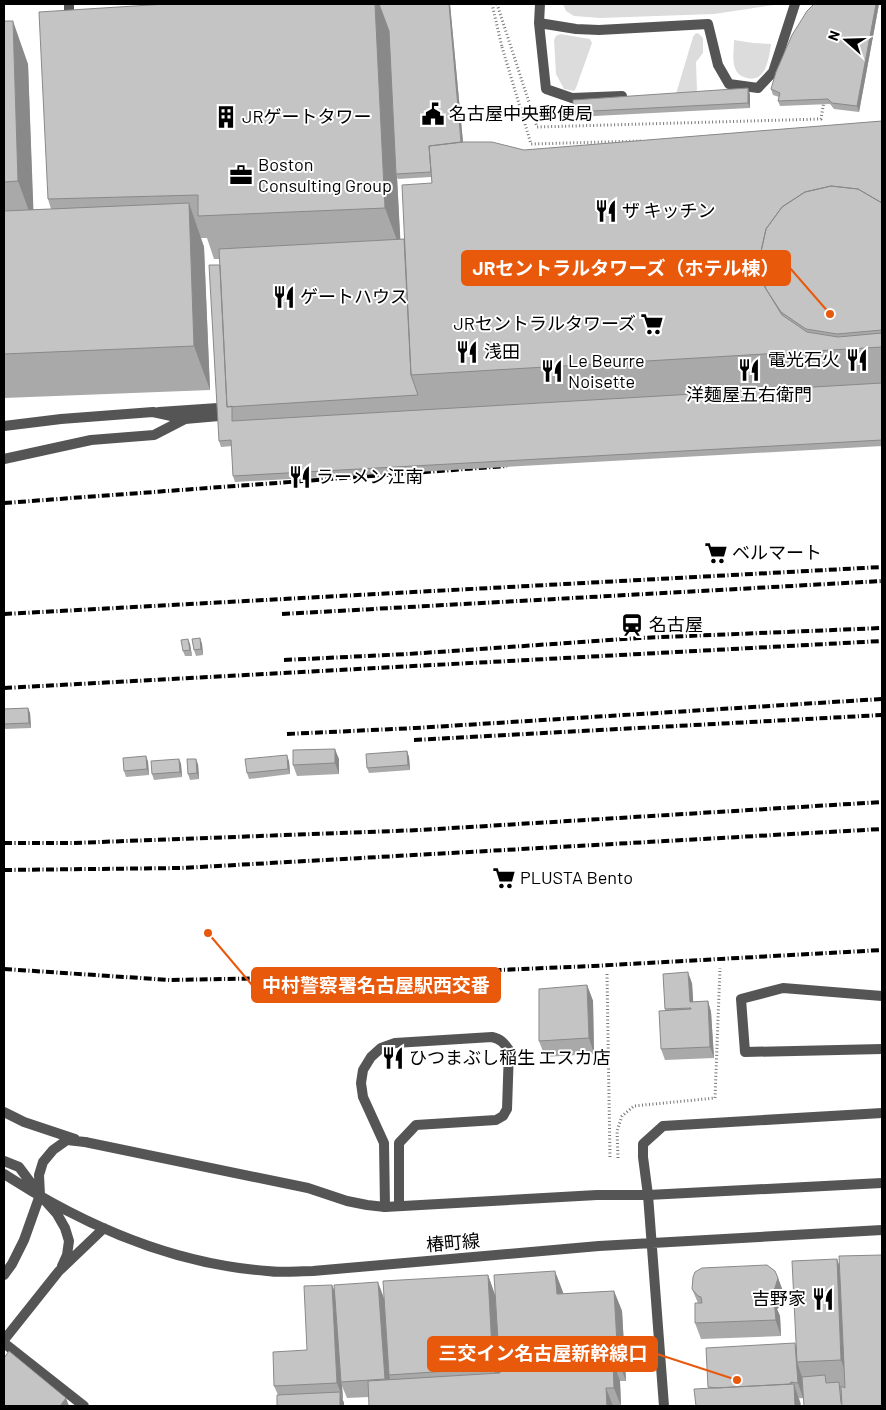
<svg xmlns="http://www.w3.org/2000/svg" width="886" height="1410" font-family="Barlow,'Noto Sans JP',sans-serif">
<style>
.green{fill:#dcdcdc}
.lines{fill:none;stroke-linecap:round;stroke-linejoin:round}
.path{stroke:#777;stroke-width:3;stroke-dasharray:1 2.5;stroke-linecap:butt}
.service{stroke:#555;stroke-width:10}
.minor{stroke:#555;stroke-width:10}
.tertiary{stroke:#555;stroke-width:10}
.rail{stroke:#000;stroke-width:4;stroke-dasharray:8 2.5 1 2.5;stroke-linecap:butt}
.path-bridge{stroke:#777;stroke-width:3;stroke-dasharray:1 2.5;stroke-linecap:butt}
.service-bridge{stroke:#555;stroke-width:10}
.wall{fill:#a9a9a9;fill-rule:evenodd}
.shaded-wall{fill:#898989}
.building{fill:#c4c4c4;stroke:#898989}
.labels{text-anchor:middle;stroke-width:4;stroke-linejoin:round;paint-order:stroke}
.poi-label{font-size:18px;fill:#000;stroke:#fff;text-anchor:start}
.street-label{font-size:18px;fill:#000;stroke:#fff}
.leader{fill:none;stroke:#e8590c;stroke-width:2}
.callout-dot{fill:#e8590c;stroke:#fff;stroke-width:2}
.callout{fill:#e8590c;stroke:#e8590c;stroke-width:2}
.callout-label{font-size:19px;text-anchor:middle;font-weight:bold;fill:#fff}
</style>
<rect width="100%" height="100%" fill="#fff"/>
<path class="green" d="M563,4H781L714,14L600,18L574,16L566,11Z
M698,33L703,38V53L696,62L697,90L694,96L676,94L693,37L695,34Z
M560,34L590,39L592,43L576,88L574,91L564,89L556,74L554,40L556,36Z
M734,40L753,43L771,44C769,58 766,83 747,78C742,77 737,74 735,68C732,61 734,48 734,40Z"/>
<g class="lines">
<path class="path" d="M492,4L502,47
M497,4L537,127L821,119L824,101
M607,974L610,1159
M618,1158L617,1131L622,1116L634,1106L715,1098L720,968"/>
<path class="service" d="M69,4V22
M540,4L539,23L546,89L572,98L622,96
M539,23L576,29L599,30L708,24L718,65L729,84L758,88L773,72L795,4
M159,412L218,408
M4,459L91,440L154,435L185,419L219,416
M882,996L783,988L741,999L745,1052L882,1049
M648,1195L643,1157V1144L663,1126L882,1113
M385,1207L384,1143L363,1097L361,1083L363,1070L371,1057L381,1048L395,1043L492,1037C501,1039 504,1043 509,1050L507,1109L503,1116L496,1120L416,1125L399,1143V1206"/>
<path class="minor" d="M85,1142L308,1188L347,1201L367,1205L385,1207
M4,1343L84,1406"/>
<path class="tertiary" d="M4,1112L24,1122L75,1139
M4,1161L19,1167L40,1195L57,1214L65,1228L69,1241L67,1255L62,1266
M4,1174C83,1225 172,1264 267,1271C282,1273 298,1271 313,1271L599,1246L882,1230
M648,1195L664,1406
M385,1207L597,1195H648L882,1183
M4,1275L12,1264L24,1240L40,1195L39,1175L43,1162L53,1150L67,1140L85,1142
M4,1340L59,1271L104,1228"/>
<path class="rail" d="M4,503L507,466
M4,614L882,567
M282,614L882,581
M284,660L408,654L639,638L882,628
M4,688L882,641
M287,734L415,728L882,699
M414,740L882,715
M4,843H73L420,830L882,802
M4,870L181,868L882,829
M4,969L170,980L335,977L593,966L882,950"/>
<path class="path-bridge" d="M502,47L531,144L641,141"/>
<path class="service-bridge" d="M4,426L61,419L153,412L185,419"/>
</g>
<path class="wall" d="M166,4H450L463,142L524,150L882,121V446L235,482L233,476L232,446L221,447L219,441L220,259H214L207,238H201L204,247L210,390L4,398V21L28,64L33,210L51,209L48,199ZM397,177L398,179L431,177L432,183L404,239H400Z
M814,4H879L859,112L834,109L830,104L780,106L778,101L779,97L773,95L771,89Z
M750,94V108L575,117L573,112Z
M200,638L202,644L203,655L196,656L194,650Z
M190,644L192,656H185L183,651Z
M28,708L30,713L31,728L4,729V709Z
M407,751L409,757L410,770L369,773L367,768Z
M146,756L148,762L149,775L126,777L124,771Z
M179,759L181,764L182,777L154,780L152,774Z
M339,759V774L297,776L293,765Z
M289,761L290,774L249,779L247,773Z
M198,764L199,779L190,780L188,774Z
M692,983L693,1002L708,1001L711,1012L714,1058L665,1060L661,1049L665,1009Z
M587,985L593,1001L594,1054L545,1057L539,1041Z
M837,1259L882,1406L799,1398L801,1404L709,1388L708,1387L796,1345Z
M488,1275L495,1295L563,1292V1294L614,1291L622,1311L626,1381H620L621,1406H369V1397L347,1398L342,1386L343,1399H342L344,1403L278,1395L274,1386L307,1350L332,1285L335,1292L384,1298Z
M778,1278L784,1294L780,1307L777,1309L780,1316L781,1336L701,1339L695,1323L698,1303L692,1289Z"/>
<path class="shaded-wall" d="M375,4H379L391,36L396,174L397,177L401,251L385,208Z
M449,4H450L466,175L464,170Z
M876,4H879L859,112L857,106Z
M13,21L28,64L34,225L18,181Z
M748,88L750,94V108L748,103Z
M189,203L204,247L210,390L194,346Z
M200,638L202,644L203,655L201,649Z
M188,639L190,644L192,656L190,650Z
M28,708L30,713L31,728L29,723Z
M335,749L339,759V774L335,763Z
M407,751L409,757L410,770L408,765Z
M287,755L289,761L290,774L288,769Z
M146,756L148,762L149,775L147,769Z
M179,759L181,764L182,777L180,772Z
M196,759L198,764L199,779L197,773Z
M688,972L692,983L694,1013L690,1002Z
M587,985L593,1001L594,1054L589,1038Z
M708,1001L711,1012L714,1058L710,1047Z
M837,1259L847,1287L851,1388L841,1360Z
M555,1271L563,1292L564,1315L557,1294Z
M488,1275L495,1295L501,1389L493,1368Z
M778,1278L784,1294L780,1307L777,1309L780,1316L781,1336L769,1301V1296Z
M378,1282L384,1298L389,1375L390,1378L391,1395L385,1379Z
M332,1285L338,1301L341,1382L342,1386L343,1399L337,1383Z
M614,1291L622,1311L626,1381L618,1361Z
M795,1343L797,1362L802,1377L803,1398L798,1383Z
M613,1361L620,1381L621,1406L614,1388Z
M791,1382L794,1392V1384L801,1406H795L790,1384Z
M606,1388L613,1406H607Z
M340,1392L344,1403V1406H340Z
M66,1398L69,1406H60Z"/>
<path class="building" d="M166,4H375L385,208L198,216V195L48,199L39,12Z
M379,4H449L461,142L429,146L431,172L396,174L389,31Z
M814,4H876L857,106L832,103L828,99L778,101L780,93L771,89L776,72L792,35L807,11Z
M4,21H13L18,181L4,182Z
M748,88V103L573,112V100Z
M882,121V203L858,189L831,186L805,192L782,207L766,229L760,256L766,289L782,315L807,332L838,337L882,333V347L411,375L402,185L432,183L429,146L464,142H492L524,150Z
M831,186L858,189L882,203V330L837,334L806,329L781,312L764,286L760,256L766,229L782,207L805,192Z
M189,203L194,346L4,354V211Z
M404,239L411,375L418,395L227,407L219,249Z
M209,265H220L227,407L232,406V421L882,383V440L233,476L231,440L219,441Z
M200,638L201,649L194,650L192,639Z
M188,639L190,650L183,651L181,640Z
M28,708L29,723L4,724V709Z
M335,749V763L293,765V750Z
M407,751L408,765L367,768L366,754Z
M287,755L288,769L247,773L245,759Z
M146,756L147,769L124,771L123,758Z
M179,759L180,772L152,774L151,761Z
M187,759H196L197,773L188,774Z
M688,972L690,1002L708,1001L710,1047L661,1049L659,1011L691,1009V1008L665,1009L663,974Z
M587,985L589,1038L539,1041V989Z
M882,1255V1406H842L841,1386L845,1388L839,1256Z
M837,1259L841,1360L797,1362L792,1261Z
M767,1265L775,1271L778,1278L774,1291L769,1296V1301L774,1300L776,1320L695,1323V1303H702L701,1297L698,1296L692,1289L693,1277L695,1272L702,1268Z
M555,1271L557,1294L614,1291L618,1361H613L614,1388H606L607,1406H369L368,1381L500,1373L494,1275Z
M488,1275L493,1368L389,1375L383,1281Z
M378,1282L385,1379L341,1382L334,1285Z
M332,1285L337,1383L274,1386L273,1352L307,1350L304,1286Z
M795,1343L798,1383L791,1382L790,1384L717,1388L708,1387L706,1348Z
M9,1351L66,1398L60,1406H4V1358Z
M825,1375L826,1383L839,1382L841,1403L842,1406H804L802,1377Z
M794,1384L795,1406H696L694,1389Z
M340,1392V1406H277V1395Z"/>
<defs>
<symbol id="civic-bare" viewBox="-9 -9 18 18"><path d="M-.6-6.5H3V-4.5H.6V-3L4-1V1h2V6H-6V1h2V-1L-.6-3ZM-1.2 2.5V6h2.4V2.5Z" fill="#000" stroke="#fff" stroke-width="2.5" paint-order="stroke"/></symbol>
<symbol id="building-bare" viewBox="-9 -9 18 18"><path d="M-4-6H4V6H1V3H-1V6H-4ZM-2.5-4.3h1.7v1.8h-1.7ZM.8-4.3h1.7v1.8H.8ZM-2.5-1h1.7V.8h-1.7ZM.8-1h1.7V.8H.8Z" fill="#000" stroke="#fff" stroke-width="2.5" paint-order="stroke"/></symbol>
<symbol id="office-bare" viewBox="-9 -9 18 18"><path d="M-6-3h4V-5.5h4V-3h4V5H-6ZM-1-4.5V-3h2v-1.5ZM-6 0V1H6V0Z" fill="#000" stroke="#fff" stroke-width="2.5" paint-order="stroke"/></symbol>
<symbol id="restaurant-bare" viewBox="-9 -9 18 18"><path d="M-5-6h1v4h1v-4h1v4h1v-4h1v5L-1.5 .5V6h-2V.5L-5-1ZM5-6V6H3V1.5H1.5Q1.5-4 5-6Z" fill="#000" stroke="#fff" stroke-width="2.5" paint-order="stroke"/></symbol>
<symbol id="supermarket-bare" viewBox="-9 -9 18 18"><path d="M-6-5.5h2.5l.6 2H6L4.5 2H-2.5L-4.4-4H-6ZM-1.5 3.2a1.3 1.3 0 1 0 .1 0ZM3 3.2a1.3 1.3 0 1 0 .1 0Z" fill="#000" stroke="#fff" stroke-width="2.5" paint-order="stroke"/></symbol>
<symbol id="station-bare" viewBox="-9 -9 18 18"><path d="M-3-6H3Q5-6 5-4V2Q5 4 3 4L4.5 6H3L1.5 4h-3L-3 6H-4.5L-3 4Q-5 4-5 2V-4Q-5-6-3-6ZM-3.5-4v3h7v-3ZM-3.5 1v1.5H-2V1ZM2 1v1.5H3.5V1Z" fill="#000" stroke="#fff" stroke-width="2.5" paint-order="stroke"/></symbol>
</defs>
<g fill-rule="evenodd">
<use href="#civic-bare" x="417" y="98" width="32" height="32"/>
<use href="#building-bare" x="210" y="101" width="32" height="32"/>
<use href="#office-bare" x="225" y="159" width="32" height="32"/>
<use href="#restaurant-bare" x="590" y="195" width="32" height="32"/>
<use href="#restaurant-bare" x="268" y="281" width="32" height="32"/>
<use href="#supermarket-bare" x="636" y="308" width="32" height="32"/>
<use href="#restaurant-bare" x="451" y="336" width="32" height="32"/>
<use href="#restaurant-bare" x="841" y="344" width="32" height="32"/>
<use href="#restaurant-bare" x="733" y="354" width="32" height="32"/>
<use href="#restaurant-bare" x="536" y="355" width="32" height="32"/>
<use href="#restaurant-bare" x="284" y="461" width="32" height="32"/>
<use href="#supermarket-bare" x="700" y="537" width="32" height="32"/>
<use href="#station-bare" x="616" y="609" width="32" height="32"/>
<use href="#supermarket-bare" x="488" y="862" width="32" height="32"/>
<use href="#restaurant-bare" x="377" y="1042" width="32" height="32"/>
<use href="#restaurant-bare" x="807" y="1283" width="32" height="32"/>
</g>
<g class="labels">
<g class="poi-label">
<text x="449" y="120">名古屋中央郵便局</text>
<text x="242" y="123">JRゲートタワー</text>
<text x="258" y="171">Boston<tspan x="258" dy="21">Consulting Group</tspan></text>
<text x="622" y="217">ザ キッチン</text>
<text x="300" y="303">ゲートハウス</text>
<text x="636" y="330" text-anchor="end">JRセントラルタワーズ</text>
<text x="484" y="358">浅田</text>
<text x="840" y="366" text-anchor="end">電光石火</text>
<text x="568" y="367">Le Beurre<tspan x="568" dy="21">Noisette</tspan></text>
<text x="749" y="401" text-anchor="middle">洋麺屋五右衛門</text>
<text x="316" y="483">ラーメン江南</text>
<text x="732" y="559">ベルマート</text>
<text x="649" y="631">名古屋</text>
<text x="520" y="884">PLUSTA Bento</text>
<text x="409" y="1064">ひつまぶし稲生 エスカ店</text>
<text x="806" y="1305" text-anchor="end">吉野家</text>
</g>
<g class="street-label">
<text transform="translate(453 1243) rotate(-5)" y="6">椿町線</text>
</g>
</g>
<path class="leader" d="M830 314L790 268M208 933L252 985M737 1380L657 1354"/>
<g class="callout-dot">
<circle cx="830" cy="314" r="5"/>
<circle cx="208" cy="933" r="5"/>
<circle cx="737" cy="1380" r="5"/>
</g>
<g class="callout">
<rect x="462" y="251" width="328" height="34" rx="5"/>
<rect x="252" y="968" width="248" height="34" rx="5"/>
<rect x="428" y="1337" width="229" height="34" rx="5"/>
</g>
<g class="callout-label">
<text x="626" y="275">JRセントラルタワーズ（ホテル棟）</text>
<text x="376" y="992">中村警察署名古屋駅西交番</text>
<text x="543" y="1360">三交イン名古屋新幹線口</text>
</g>
<rect width="886" height="1410" fill="none" stroke="#000000" stroke-width="10"/>
<g transform="translate(846 40) rotate(290)" stroke="#ffffff" stroke-width="4" paint-order="stroke">
<path d="M0-4L9 19L0 12L-9 19Z" fill="#000000"/>
<text y="-8" font-size="14" font-weight="bold" text-anchor="middle" fill="#000000">N</text>
</g>
</svg>
